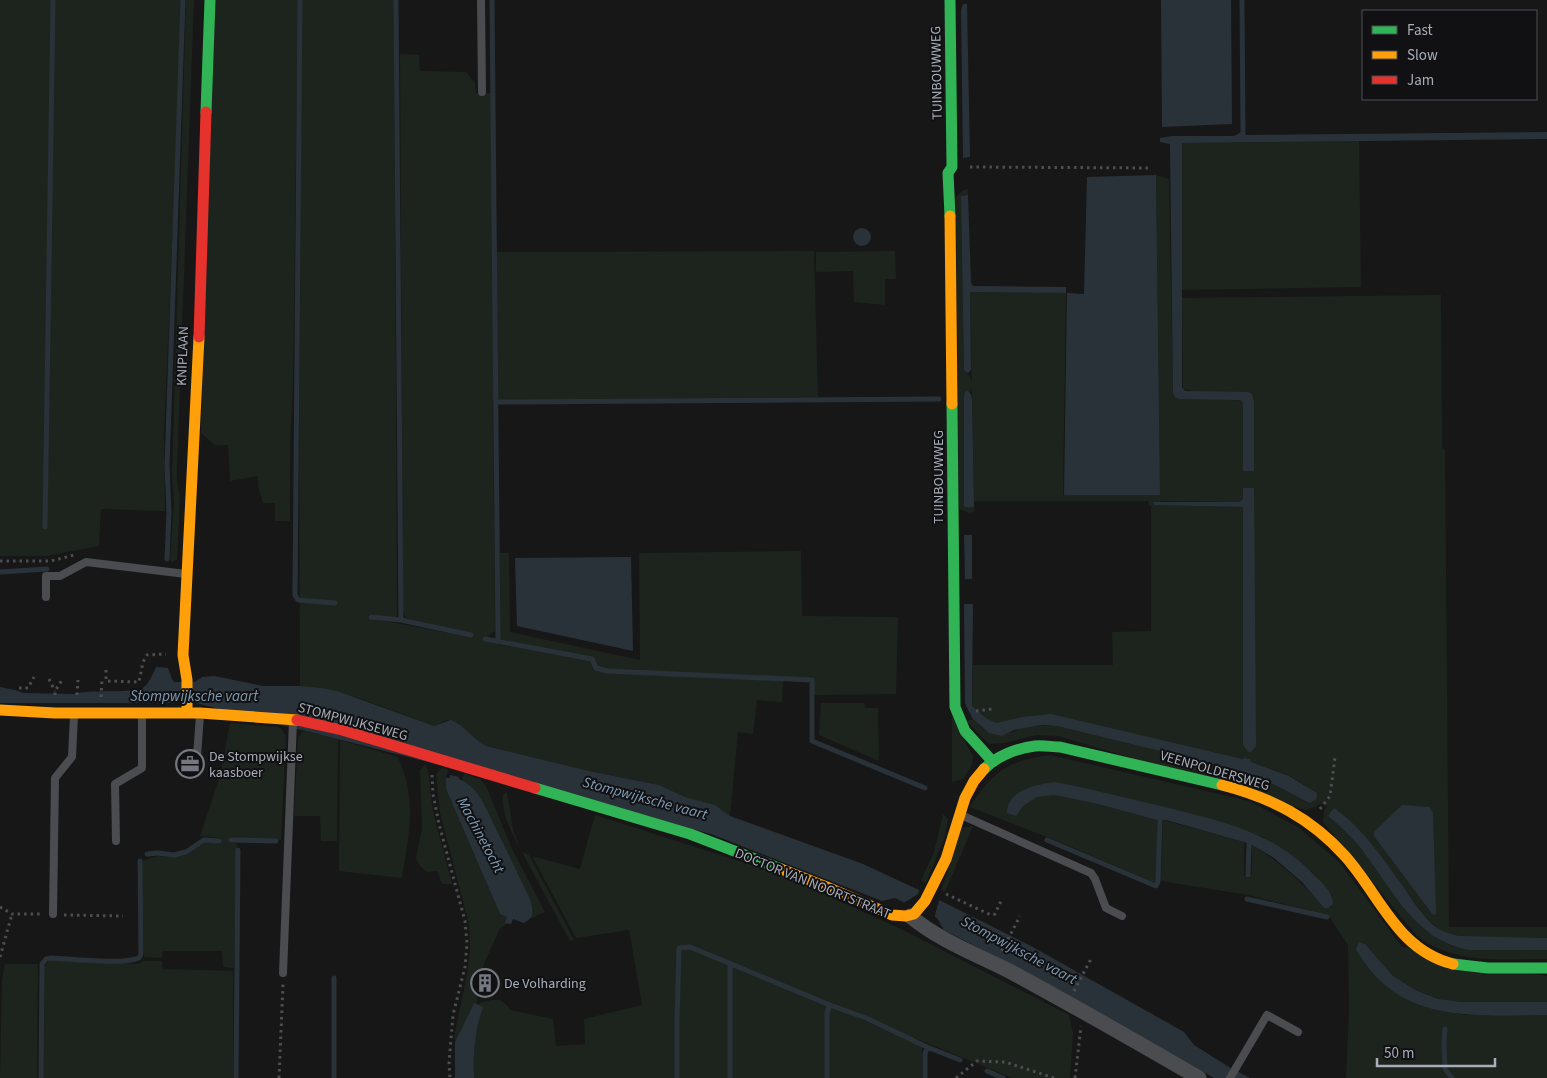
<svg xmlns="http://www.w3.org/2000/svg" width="1547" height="1078" font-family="'Source Sans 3',sans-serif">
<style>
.green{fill:#1d241e;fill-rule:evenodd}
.water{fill:#2a3239}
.pier{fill:#171717}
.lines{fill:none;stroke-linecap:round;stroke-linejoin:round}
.stream{stroke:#2a3239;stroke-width:5}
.path{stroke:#4d4e52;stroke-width:3;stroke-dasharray:2.5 4;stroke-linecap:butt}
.lane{stroke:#4b4c50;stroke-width:8}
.street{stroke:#4b4c50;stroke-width:15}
.fast{stroke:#30b455;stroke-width:11}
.slow{stroke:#ff9f0a;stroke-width:11}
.jam{stroke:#e5322d;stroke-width:11}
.labels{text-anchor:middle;stroke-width:4;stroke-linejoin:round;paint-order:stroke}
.street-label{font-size:14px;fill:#a8adb8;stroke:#111113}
.poi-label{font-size:14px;fill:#a8adb8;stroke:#111113;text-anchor:start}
.water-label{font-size:15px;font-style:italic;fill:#7f9bb3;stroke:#111113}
</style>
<rect width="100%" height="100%" fill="#171717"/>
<path class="green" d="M0,0H181L180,61L164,436L165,511L101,509L99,546L46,556H0Z
M186,0H194L177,468V481L180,498L177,560L172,562L170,560L174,503L172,475Z
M214,0H298L293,383L290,447V521H275V503H263L258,486V476L230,481L228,445H215L201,433Z
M302,0H394L397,616L393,618L369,614L368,618L470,637L471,633L406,618L403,610L400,54L419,55L420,71L466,72L475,83L476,93H492V252L814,251L818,397L493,400L495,631L485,639L486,641L499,645L580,657L500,639V553H509L510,632L640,660L639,553L801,551L802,616L898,617L896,694L814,695L812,680L783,679L782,702L757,700L753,734L738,732L730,816L715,805L685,797L659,785L589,771L486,746L475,741L458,723L446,720L434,726L359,698L322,688L300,686L299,433Z
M1359,141L1361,287L1182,290V143Z
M1156,175L1169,179L1173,393L1242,401L1243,405V471L1254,470V402L1183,389L1182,298L1441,295L1442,448L1445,449L1449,927H1547V938L1473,937L1459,936L1446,933L1437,928L1423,914L1391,870L1358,829L1328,816C1339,826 1349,835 1359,846C1392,886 1412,940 1469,950H1547V959C1503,959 1455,965 1417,936L1323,822L1324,810L1327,807L1320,803L1316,807L1305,810L1058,736L1036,735L1005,743L989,744L966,721L973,719C978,723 984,731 991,733C1003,738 1016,729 1029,727C1038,725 1047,726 1057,726L1242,771L1279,787L1308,803L1317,793L1290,776L1251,762L1250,759L1245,758L1242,759L1022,717L996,724L986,718L972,706L973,665H1113L1112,632L1151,631V506L1149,505L1148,501H974L970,292L1066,293L1063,495H1160ZM1243,499L1248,752L1243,745V507L1155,505L1161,501L1239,502Z
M968,189V195L961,196L964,371C971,375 973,384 971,391C969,394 966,395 964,397V507H974L975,511L969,513L959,509L956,197L963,190Z
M895,251L896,279H885V305L854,302L853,271L816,272V252Z
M821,703H864L865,708H878L879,761L819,735Z
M952,715L973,757L972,765L963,779L952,782Z
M230,723L278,727L282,729L286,736L281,840L229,839L230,843H237L234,968L223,967L222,951H163L162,958L144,957L142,861L158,856L174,857L185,855L205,842L220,843V838L200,836L220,776Z
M303,731L338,739L337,841H321L320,816H294L298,738Z
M340,740L398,757C401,766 406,775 407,784C414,815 407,847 402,878L339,871Z
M1050,755L1249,801L1298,827L1340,863L1402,947L1547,976V1002H1462L1438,999L1417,991L1393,976L1365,944L1359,942L1417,1004L1445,1012L1466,1015H1547V1078H1346L1349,1010L1348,945L1328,915L1248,895L1161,881L1163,820L1244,842V875L1248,878L1252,874V845C1281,863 1302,882 1324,908L1332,896L1311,871L1296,859L1263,837L1076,786C1055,782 1047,782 1026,789L1023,806L1037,797L1054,795L1098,804L1157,820V879L1155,883L1067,845L970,807C992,772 1009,760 1050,755Z
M425,764L428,771L433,812L452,884H442L437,871L427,872L420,866L416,858L422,828L420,770Z
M442,768L448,770L446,778V789L500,914L507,917L509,923L500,928L484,964L480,979L475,978L471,990L477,993V1004C492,1000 501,995 510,1010L553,1019L556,1046L585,1044L584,1019L642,1005L629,930L576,938L532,856L580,869L595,815L783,875L905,931L1069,1015L1073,1033L1070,1078H1012L925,1042L838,1009L922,1046V1078H474C473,1054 475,1029 482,1007L474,1003L455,1042L454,1037L467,975L470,949L469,924L440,813L436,774Z
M464,774L480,779L486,786L511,847L545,912L530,919L534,912L462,780Z
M507,792L513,830L521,851C513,834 501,815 503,795Z
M943,814L948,819L945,836L926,883L921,880L934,852Z
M973,826L945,892L941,890L962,828Z
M522,852L529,855L574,940L570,941Z
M51,959L139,964L143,961H162L163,969L233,971V1078H40L44,967Z
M5,964H38L37,1078H0L2,980Z"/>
<path class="water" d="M1161,0H1231L1232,124L1162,127Z
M963,4H967L970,157L963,158L961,10Z
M1243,126L1246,135L1547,132V139L1182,143V387L1185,391L1248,392L1252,394L1254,402V471H1243V405L1242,401L1238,400L1179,399L1175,397L1173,393L1170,144L1160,142V138L1172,136H1233C1239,135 1241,132 1243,126Z
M1156,175L1160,495H1064L1067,293L1084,294L1087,177Z
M968,195L971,283L973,286L1066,287V293L970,292L971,370L968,373L964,371L961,196Z
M853 237a9 9 0 1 1 18 0a9 9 0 1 1-18 0Z
M967,391L970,393L972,398L974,507H964V397L965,392Z
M1243,488H1254L1256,746L1251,752H1248L1243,745V507L1154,505V502H1239L1243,499Z
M964,535H972V579H965Z
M631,557L633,651L517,626L515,558Z
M964,604H973L972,706L986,718L996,723L1022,717L1051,714L1242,759L1245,758L1250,759L1251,762L1289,776L1317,793L1316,800L1309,803L1279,787L1242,771L1057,726L1042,725L1030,727L1014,730L1002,736L989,733L973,719L965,704Z
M156,667L168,668L172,679L174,682H195L202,677L214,676L263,686H300L322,688L337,691L434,726L451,720C466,726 471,738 486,746L589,771L659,785L685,797L715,805L730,816L863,864L919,890L1031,946L1184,1032L1194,1045L1229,1067L1250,1078H1214L1065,993L944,930L937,918L895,898L882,901L711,834L196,703L180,698L175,703H0V687L15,690L23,693L74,694C89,689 136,694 144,687C149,683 153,674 156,667Z
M450,775L459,777V779C472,785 478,793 485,806L530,899C533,911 536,916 524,923L513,919L511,924L505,923L507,917L500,914L446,789V778H450Z
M1055,782L1076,786C1107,793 1138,801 1169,808C1224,822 1275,833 1315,876C1324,885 1332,891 1333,904L1328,908H1324L1302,882L1274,858L1252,845L1244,842L1166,820H1157L1098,804L1054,795L1037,797L1023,806L1016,816L1007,813C1007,790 1037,784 1055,782Z
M1402,805L1429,807L1433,813L1436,914L1433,915L1374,836V832Z
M1334,808C1362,827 1383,859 1403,886C1413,901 1423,917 1437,928C1444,932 1451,934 1459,936L1547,938V950H1469C1413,940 1391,886 1359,846C1349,835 1339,825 1328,816Z
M1359,942L1365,944L1393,976L1417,991L1438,999L1462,1002H1547V1015C1472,1015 1399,1025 1356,949Z
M474,1003L483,1007C475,1029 473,1054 474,1078H455V1042Z"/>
<path class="pier" d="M920,887L940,897L934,919L902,904L918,894Z"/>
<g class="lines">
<path class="stream" d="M300,0L295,595L298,600L335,603
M396,0L401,620
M492,0L498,642
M1242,0L1243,132
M496,402L939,399
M45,527L53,0
M167,559L169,512L167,466L183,0
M0,572L47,569
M371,617L401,620L471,635
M485,639L592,659L596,668L607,671L812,680V741L925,788
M231,840L276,841
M1047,840L1156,886L1158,882L1160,820
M147,854L158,853L174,855L186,852L204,840L219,841
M1248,875L1249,844
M1247,899L1327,917
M1445,1029L1444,1042L1445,1069L1452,1078
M987,1071L1003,1078
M41,1078L42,964L46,959L52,958C72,959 123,965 139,958L141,954L140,861
M236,1078L238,850
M334,1078V978
M677,1078V1019L679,948L690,947L830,1005L866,1018L927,1047L960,1060
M730,1078V963
M827,1078V1013L830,1005
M925,1078V1054L927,1047"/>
<path class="path" d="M970,167L1151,168
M0,561H51L74,555
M106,670V681L139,682L143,662L147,655L166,654
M49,679L55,691
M19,688H28L34,677
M55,695V691L62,680
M77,695L78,680
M101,697L102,680
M976,711L992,709
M432,775L433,794L439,824L465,921L467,943L465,967L453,1015L449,1063L450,1078
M1320,809L1330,796L1335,757
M946,894L991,915L995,914L1001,901
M0,907L12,914H42
M64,915L123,916
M1002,951L1020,916
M0,957L12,914
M1074,991L1091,959
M279,1078L283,984
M956,1078L977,1061L1005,1062L1054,1078
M1075,1078L1081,1026"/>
<path class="lane" d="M481,0L482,92
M46,597V576H60L86,562L186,574
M197,756L200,715
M961,815L1091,873L1095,879L1106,908L1122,916
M116,841L115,784L142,768V714
M53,914L55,778L72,757L74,715
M283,973L293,721
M1230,1078L1267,1015L1298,1032"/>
<path class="street" d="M910,916C940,941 978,955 1013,973C1076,1007 1137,1042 1199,1078"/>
<path class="fast" d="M950,0L952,167L948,173L950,216
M206,112L210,0
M952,404L955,707L965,731L993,762
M984,769C997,756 1017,748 1035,746C1043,745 1052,747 1060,747L1222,785
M535,788L690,834L781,869
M1453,964L1488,968H1547"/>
<path class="slow" d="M950,216L952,404
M0,710L55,713H200L297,720
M187,712V680L183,655L199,337
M1222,785C1272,798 1311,818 1345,856C1380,895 1397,950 1453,964
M781,869L827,887L892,915L906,916L914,914L925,901L946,859L965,798L974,781L984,769"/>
<path class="jam" d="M199,337L206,112
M297,720L342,730L535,788"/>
</g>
<defs>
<symbol id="office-ring" viewBox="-11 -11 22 22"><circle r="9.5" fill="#111113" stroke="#757880" stroke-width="1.5"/><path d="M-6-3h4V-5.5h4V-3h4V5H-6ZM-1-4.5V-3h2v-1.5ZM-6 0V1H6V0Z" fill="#757880"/></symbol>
<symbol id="building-ring" viewBox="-11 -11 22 22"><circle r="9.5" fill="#111113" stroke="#757880" stroke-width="1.5"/><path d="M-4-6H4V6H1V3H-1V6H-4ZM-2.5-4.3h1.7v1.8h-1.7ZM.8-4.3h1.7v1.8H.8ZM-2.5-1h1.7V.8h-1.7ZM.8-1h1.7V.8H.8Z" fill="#757880"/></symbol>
</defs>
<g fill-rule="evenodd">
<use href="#office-ring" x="174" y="748" width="32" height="32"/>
<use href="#building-ring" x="469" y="967" width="32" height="32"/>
</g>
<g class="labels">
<g class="street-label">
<text transform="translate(936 73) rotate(-91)" y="5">TUINBOUWWEG</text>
<text transform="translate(182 356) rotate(-88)" y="5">KNIPLAAN</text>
<text transform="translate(938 477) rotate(-90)" y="5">TUINBOUWWEG</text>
<text transform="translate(353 721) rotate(15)" y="5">STOMPWIJKSEWEG</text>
<text transform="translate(1215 770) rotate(16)" y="5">VEENPOLDERSWEG</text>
<text transform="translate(813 883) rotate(22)" y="5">DOCTOR VAN NOORTSTRAAT</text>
</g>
<g class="poi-label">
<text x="209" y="761">De Stompwijkse<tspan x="209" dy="16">kaasboer</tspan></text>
<text x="504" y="988">De Volharding</text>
</g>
<g class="water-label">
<text x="194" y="701">Stompwijksche vaart</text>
<text transform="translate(645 798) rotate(15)" y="5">Stompwijksche vaart</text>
<text transform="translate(481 835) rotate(62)" y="5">Machinetocht</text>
<text transform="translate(1019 950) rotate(28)" y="5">Stompwijksche vaart</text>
</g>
</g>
<rect x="1362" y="10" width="175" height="90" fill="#111113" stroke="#4d4f55"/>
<rect x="1372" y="26" width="25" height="8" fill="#30b455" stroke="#4d4f55"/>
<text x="1407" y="35" font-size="15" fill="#a8adb8">Fast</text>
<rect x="1372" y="51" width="25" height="8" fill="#ff9f0a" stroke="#4d4f55"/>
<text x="1407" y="60" font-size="15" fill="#a8adb8">Slow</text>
<rect x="1372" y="76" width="25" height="8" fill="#e5322d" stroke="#4d4f55"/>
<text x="1407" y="85" font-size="15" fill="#a8adb8">Jam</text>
<path d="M1377 1058v8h118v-8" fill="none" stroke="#a8adb8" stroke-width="2.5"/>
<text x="1384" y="1058" font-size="15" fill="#a8adb8" stroke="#111113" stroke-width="4" paint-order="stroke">50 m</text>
</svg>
